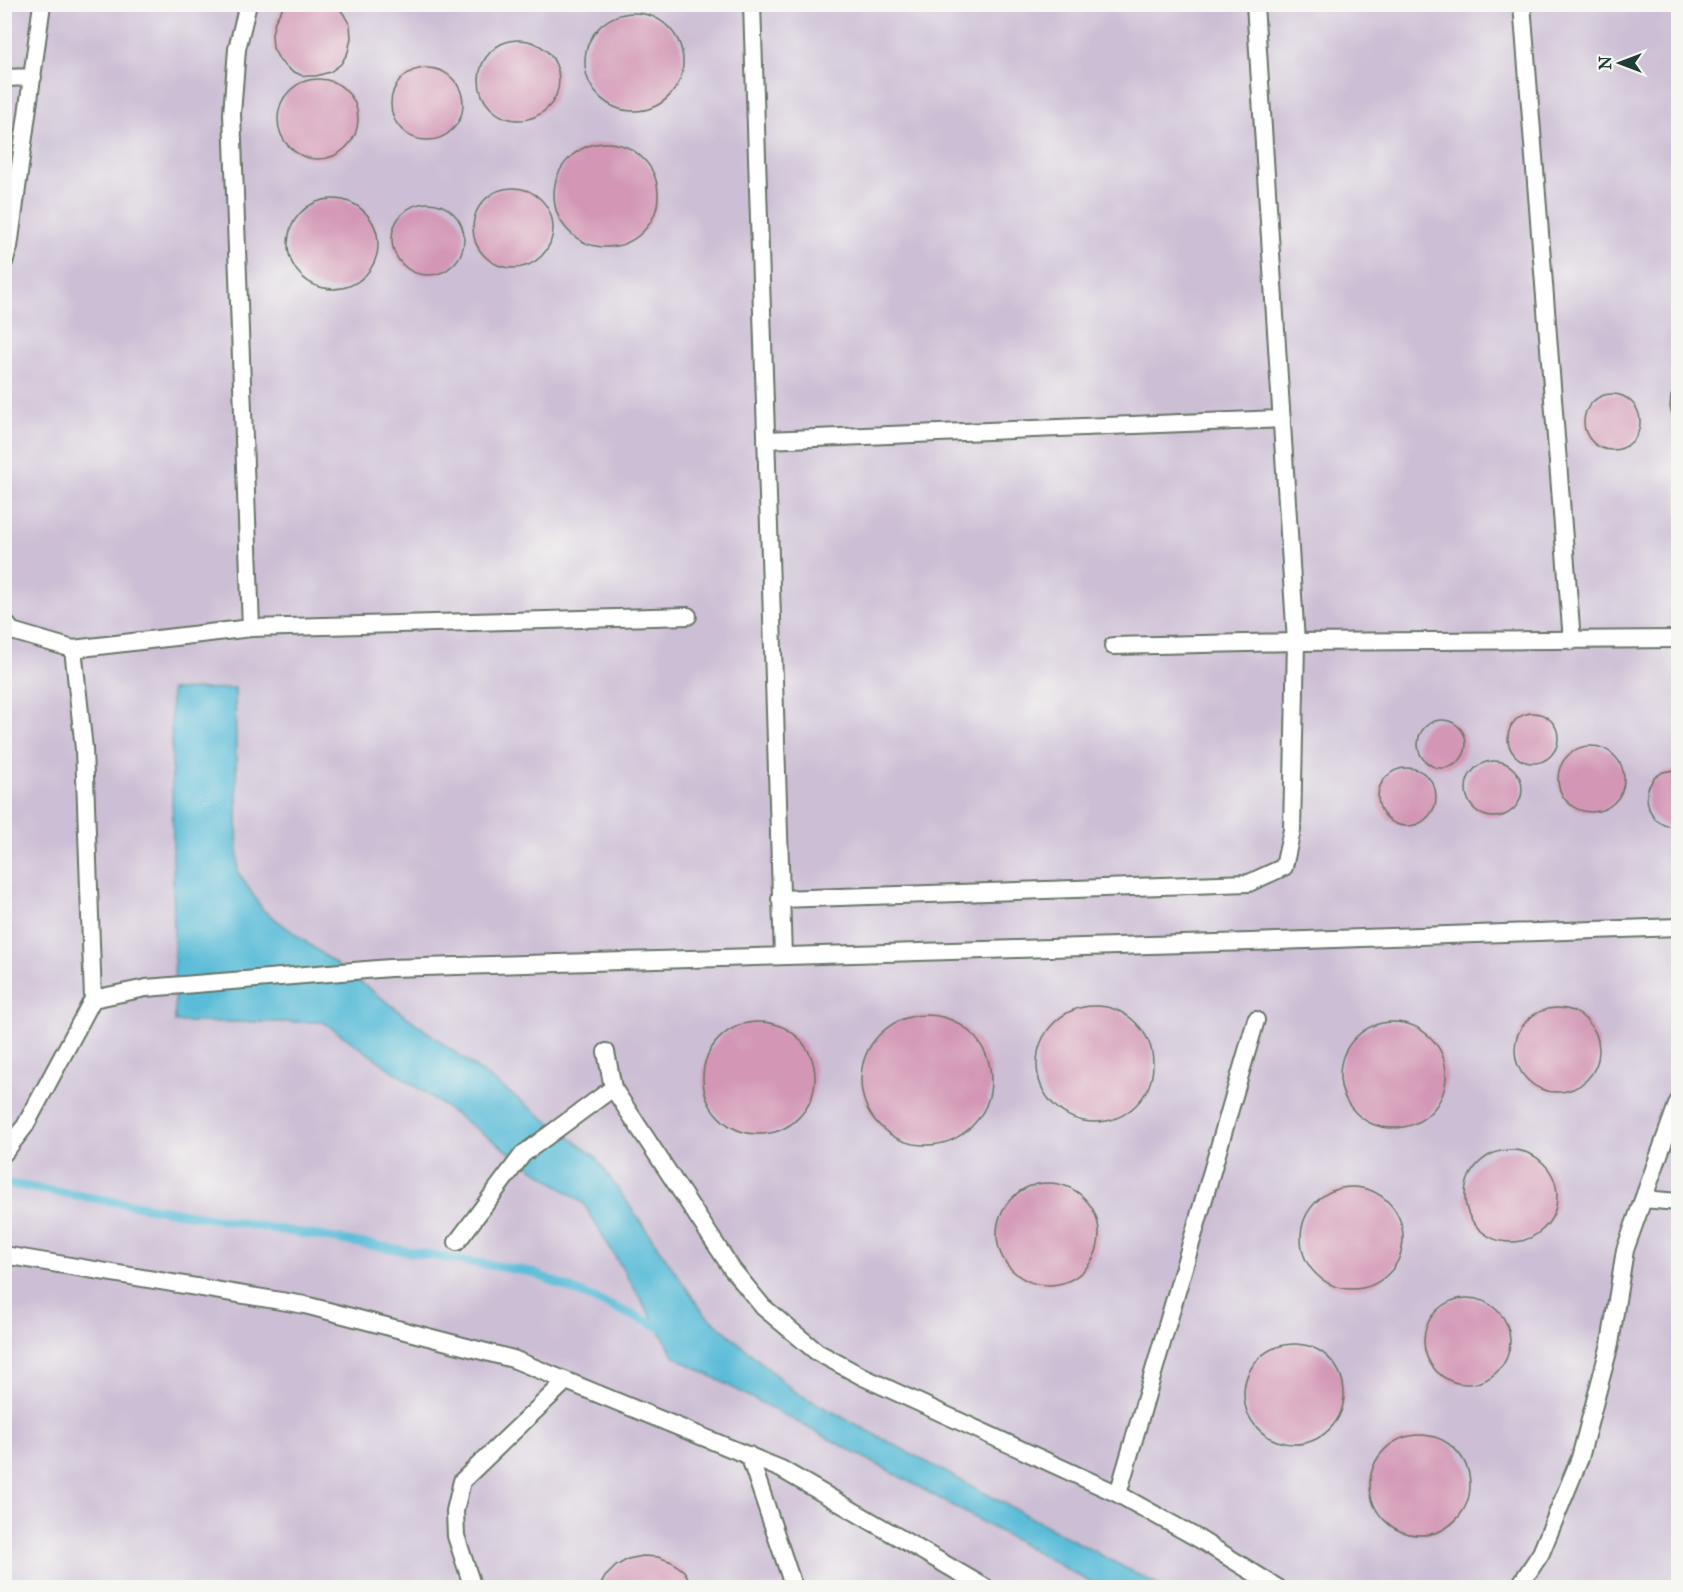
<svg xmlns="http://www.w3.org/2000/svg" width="1683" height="1592" font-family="'IM FELL Great Primer',serif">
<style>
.industrial{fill:#ccbed4}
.water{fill:#5abcd8;stroke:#3c7c86;stroke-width:1.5}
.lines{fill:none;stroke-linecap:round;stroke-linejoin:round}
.stream{stroke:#5abcd8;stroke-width:9}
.building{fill:#d397b5}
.lane-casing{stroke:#687667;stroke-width:20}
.lane{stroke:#fff;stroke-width:16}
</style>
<rect width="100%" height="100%" fill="#f6f6f2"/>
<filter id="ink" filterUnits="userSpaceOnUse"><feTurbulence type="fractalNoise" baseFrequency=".0167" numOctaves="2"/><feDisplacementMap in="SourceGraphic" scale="12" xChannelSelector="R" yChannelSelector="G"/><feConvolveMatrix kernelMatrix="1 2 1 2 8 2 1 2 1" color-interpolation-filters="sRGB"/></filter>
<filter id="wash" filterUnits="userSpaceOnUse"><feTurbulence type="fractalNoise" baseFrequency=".008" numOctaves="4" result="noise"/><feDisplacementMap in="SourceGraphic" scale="24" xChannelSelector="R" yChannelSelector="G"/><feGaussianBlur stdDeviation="1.35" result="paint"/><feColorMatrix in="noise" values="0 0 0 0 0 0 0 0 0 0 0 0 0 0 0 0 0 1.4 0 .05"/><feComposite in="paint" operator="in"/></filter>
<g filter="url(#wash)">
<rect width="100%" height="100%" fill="#f0e1c5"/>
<path class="industrial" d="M5,5H1678V1587H1161L795,1392L703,1312L595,1156L263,910L238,872L235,689L171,690L175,1022H323L584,1204L675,1357L910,1482L1099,1587L5,1588Z"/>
<path class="water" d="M235,688L238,872L263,910L595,1156L703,1312L795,1392L1161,1587H1099L910,1482L675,1357L584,1204L323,1022H175L171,690Z"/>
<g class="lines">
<path class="stream" d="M4,1183L531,1272L667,1330"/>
</g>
<g id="blocks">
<path class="building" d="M288,4H335L343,13L350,25L351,38L348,52L341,64L330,72L316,76H303L290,70L280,61L273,48L272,34L275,21L282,9Z
M585 62a49 49 0 1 1 98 0a49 49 0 1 1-98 0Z
M479 80a40 40 0 1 1 80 0a40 40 0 1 1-80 0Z
M391 104a36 36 0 1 1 72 0a36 36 0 1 1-72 0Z
M278 119a40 40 0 1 1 80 0a40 40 0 1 1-80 0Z
M554 195a52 52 0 1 1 104 0a52 52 0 1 1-104 0Z
M473 228a40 40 0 1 1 80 0a40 40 0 1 1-80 0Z
M288 244a45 45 0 1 1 90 0a45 45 0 1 1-90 0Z
M392 239a36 36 0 1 1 72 0a36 36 0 1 1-72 0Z
M1678,385V425L1673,417L1670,407L1671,396Z
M1584 422a28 28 0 1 1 56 0a28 28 0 1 1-56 0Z
M1508 738a25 25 0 1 1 50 0a25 25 0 1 1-50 0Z
M1418 744a24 24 0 1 1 48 0a24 24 0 1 1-48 0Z
M1558 779a33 33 0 1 1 66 0a33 33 0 1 1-66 0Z
M1466 789a28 28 0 1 1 56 0a28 28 0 1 1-56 0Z
M1378 797a29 29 0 1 1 58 0a29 29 0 1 1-58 0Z
M1674,770H1678V826L1675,827L1664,825L1655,819L1649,809L1647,799L1648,788L1654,778L1663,772Z
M1037 1064a58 58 0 1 1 116 0a58 58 0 1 1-116 0Z
M1515 1050a42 42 0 1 1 84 0a42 42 0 1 1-84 0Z
M861 1080a65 65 0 1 1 130 0a65 65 0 1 1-130 0Z
M1340 1075a53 53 0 1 1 106 0a53 53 0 1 1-106 0Z
M703 1078a56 56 0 1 1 112 0a56 56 0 1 1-112 0Z
M1465 1196a46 46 0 1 1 92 0a46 46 0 1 1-92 0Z
M997 1234a51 51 0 1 1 102 0a51 51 0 1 1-102 0Z
M1301 1238a51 51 0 1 1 102 0a51 51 0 1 1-102 0Z
M1424 1341a43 43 0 1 1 86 0a43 43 0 1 1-86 0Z
M1244 1394a50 50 0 1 1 100 0a50 50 0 1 1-100 0Z
M1370 1485a50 50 0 1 1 100 0a50 50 0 1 1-100 0Z
M643,1556L658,1557L672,1562L684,1571L694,1588H599L605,1577L616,1566L628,1559Z"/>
</g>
</g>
<g filter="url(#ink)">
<use href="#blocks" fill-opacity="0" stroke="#687667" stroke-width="1.5"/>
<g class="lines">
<defs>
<path id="lane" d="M248,4L237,49L232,114L251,628
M752,4L783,956
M1522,4L1572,641
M4,78L33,77
M4,262L9,247L42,4
M766,440L1282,419
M4,621L12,631L73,649L84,749L93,999
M1113,646L1296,642L1678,639
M73,649L251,628L688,616
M780,899L1249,883L1284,867L1292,830L1296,642L1255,4
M606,1052L613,1088L732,1269L763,1307L817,1352L863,1377L1118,1494L1199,1539L1278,1588
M4,1153L25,1126L93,999L146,988L390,968L1250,942L1678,927
M1643,1199L1678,1202
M457,1242L523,1154L613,1088
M4,1255L305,1305L513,1359L781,1469L986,1588
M749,1455L794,1588
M1118,1494L1256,1020
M473,1588L456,1536L455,1511L462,1481L566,1381
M1518,1588L1541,1553L1580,1458L1610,1344L1625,1250L1678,1102"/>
</defs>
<use href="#lane" class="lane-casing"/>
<use href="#lane" class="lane"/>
</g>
</g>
<rect width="1683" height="1592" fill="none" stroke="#f6f6f2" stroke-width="24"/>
<g transform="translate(1620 63) rotate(270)" stroke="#f6f6f2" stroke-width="4.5" paint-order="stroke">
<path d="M0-4.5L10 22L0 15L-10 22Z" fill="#1f3d34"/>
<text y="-9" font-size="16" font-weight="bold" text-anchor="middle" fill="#1f3d34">N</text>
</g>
</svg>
